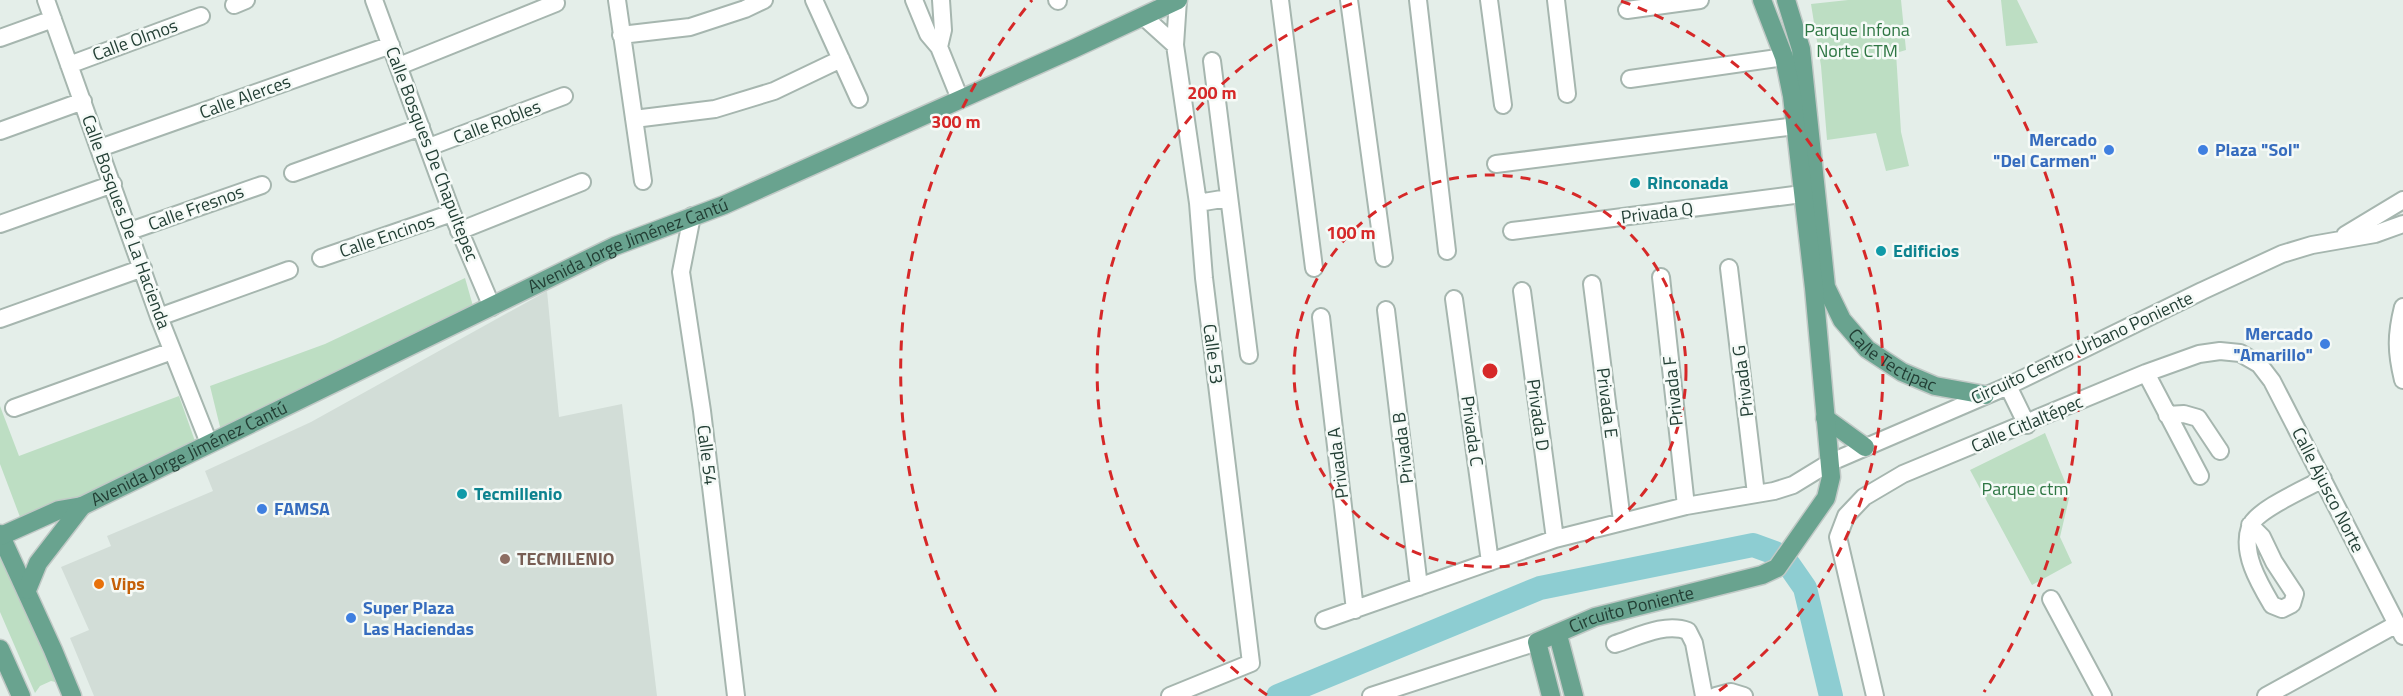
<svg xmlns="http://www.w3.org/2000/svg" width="2403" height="696" font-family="'Titillium Web',sans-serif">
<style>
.built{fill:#d2ddd7}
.green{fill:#bddec3}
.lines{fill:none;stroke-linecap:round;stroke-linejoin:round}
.river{stroke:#8dcdd2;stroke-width:24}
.minor-casing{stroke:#a6b6af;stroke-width:20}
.major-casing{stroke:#c1c9c6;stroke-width:21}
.minor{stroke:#fff;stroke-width:16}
.major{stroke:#69a38f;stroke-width:18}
.ring{fill:none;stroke:#d62828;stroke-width:3;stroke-dasharray:10 8}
.shop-dot{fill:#3f7fe0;stroke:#f5faf7;stroke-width:2}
.culture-dot{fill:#0f9aa8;stroke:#f5faf7;stroke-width:2}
.education-dot{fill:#8d6e63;stroke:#f5faf7;stroke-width:2}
.food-dot{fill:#e8710a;stroke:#f5faf7;stroke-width:2}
.labels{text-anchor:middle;stroke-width:5;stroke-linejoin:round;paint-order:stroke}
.park-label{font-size:18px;fill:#2e7643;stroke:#f5faf7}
.street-label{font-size:18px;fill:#233f35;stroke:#f5faf7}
.shop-label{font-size:18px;font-weight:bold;fill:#366cbe;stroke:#f5faf7;text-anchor:start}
.culture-label{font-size:18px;font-weight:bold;fill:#0d838f;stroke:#f5faf7;text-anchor:start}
.education-label{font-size:18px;font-weight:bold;fill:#785e54;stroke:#f5faf7;text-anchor:start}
.food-label{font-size:18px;font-weight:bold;fill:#c56008;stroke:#f5faf7;text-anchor:start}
.centre{fill:#d62828;stroke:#f5faf7;stroke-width:3}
.ring-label{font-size:18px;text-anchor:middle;font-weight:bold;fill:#d62828;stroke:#f5faf7;stroke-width:5;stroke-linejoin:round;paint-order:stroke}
</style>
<rect width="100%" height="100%" fill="#e4eee9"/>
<path class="built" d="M547,291L559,417L622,404L657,696H94L70,638L89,630L61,567L111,546L107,536L213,491L205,471L311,422Z"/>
<path class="green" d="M1848,0H1901L1906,50L1896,53L1901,132L1909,166L1886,171L1876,133L1827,140L1821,66L1811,4Z
M2001,0H2017L2038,43L2006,46Z
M465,278L475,313L222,435L210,386L325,344Z
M179,396L196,444L23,525L0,464V406L19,456Z
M2045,433L2070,494L2060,537L2072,563L2032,585L1970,470Z
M0,551L60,683L51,681L40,686L35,693L0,612Z"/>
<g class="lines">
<path class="river" d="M1789,565L1805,588L1831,696
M1278,696L1540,588L1753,545L1775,553"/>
<defs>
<path id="minor" d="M46,0L159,317L209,443
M374,0L452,213L492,307
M617,0L643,181
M814,0L859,99
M914,0L928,34L939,47L960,99
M1057,0L1058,1
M1280,0L1314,268
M1349,0L1384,258
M1418,0L1447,251
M1489,0L1503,105
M1556,0L1567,94
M234,5L246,0
M1627,10L1700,0
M1144,17L1175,45
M621,35L690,27L745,9L764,0
M0,38L53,19
M939,47L943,30L941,0
M1212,61L1249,355
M69,65L201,16
M399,66L556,3
M1630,79L1784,57
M634,119L715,109L774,91L841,59
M0,131L83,101
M429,147L564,96
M100,148L391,45
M1496,164L1796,126
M293,173L421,127
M1198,203L1228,198
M692,216L681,272L702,411L736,696
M0,224L113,184
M130,231L262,185
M459,231L582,182
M1512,231L1802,194
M2345,235L2403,200
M321,258L452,213
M1729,268L1756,494
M1661,277L1686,506
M1592,284L1622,521
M1522,291L1555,539
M1454,299L1490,562
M2403,307C2396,335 2396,351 2403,380
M1386,310L1419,587
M159,317L289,270
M1321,317L1355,610
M0,319L143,268
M2146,373L2200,476
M2008,386L2027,425
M14,408L172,351
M2167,415L2184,414L2198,418L2220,451
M2250,525L2262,537L2274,562L2295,594L2292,604L2282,609L2272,605C2259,583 2241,553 2250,527C2255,510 2307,488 2323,479
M2051,599L2103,696
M1324,620L1555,539L1686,506L1774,491L1793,485L1829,463L2008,386L2202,291L2282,254L2312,245L2375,234L2403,224
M1615,644C1637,637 1665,622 1688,631L1694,643L1704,696
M1170,696L1251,663L1204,278L1198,203L1175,45L1178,0
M1371,696L1537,642
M1716,696L1731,692L1744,696
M1875,696L1838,537L1846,516L1864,497L1903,474L2146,373L2199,354L2220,351L2240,353L2259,364L2272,381L2403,636
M2266,696L2397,624"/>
<g id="major">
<path id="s1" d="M1786,0L1801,49L1826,287L1842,320L1867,349L1902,372L1935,386L1985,395"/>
<path d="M1825,418L1865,447"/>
<path d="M0,534L53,650L72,696"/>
<path id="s2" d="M1,536L59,510L82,506L615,246L724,205L1073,49L1178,0"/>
<path d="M27,590L38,563L82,506"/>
<path d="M1558,635L1574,696"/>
<path d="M0,649L21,696"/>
<path id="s3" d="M1551,696L1537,642L1595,617L1762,575L1777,568L1826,498L1831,477L1814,288L1792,96L1784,57L1762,0"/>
</g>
</defs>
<use href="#minor" class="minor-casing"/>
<use href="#major" class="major-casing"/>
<use href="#minor" class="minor"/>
<use href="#major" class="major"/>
</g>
<g class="ring">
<circle cx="1490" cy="371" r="196"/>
<path d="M1267 695A393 393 0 0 1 1359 1M1621 1A393 393 0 0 1 1713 695"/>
<path d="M996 692A589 589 0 0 1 1032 0M1948 0A589 589 0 0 1 1984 692"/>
</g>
<g class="shop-dot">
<circle cx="2109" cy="150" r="6"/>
<circle cx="2203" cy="150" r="6"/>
<circle cx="2325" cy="344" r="6"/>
<circle cx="262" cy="509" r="6"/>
<circle cx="351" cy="618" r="6"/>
</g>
<g class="culture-dot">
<circle cx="1635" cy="183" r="6"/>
<circle cx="1881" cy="251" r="6"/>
<circle cx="462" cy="494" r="6"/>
</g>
<circle class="education-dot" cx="505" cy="559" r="6"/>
<circle class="food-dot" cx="99" cy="584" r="6"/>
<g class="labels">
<g class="park-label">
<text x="1857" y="36">Parque Infona<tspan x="1857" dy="21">Norte CTM</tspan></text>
<text x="2025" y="495">Parque ctm</text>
</g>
<g class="street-label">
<text transform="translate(135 40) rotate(-20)" y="6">Calle Olmos</text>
<text transform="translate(245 97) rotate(-20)" y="6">Calle Alerces</text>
<text transform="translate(497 122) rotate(-21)" y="6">Calle Robles</text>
<text transform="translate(432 154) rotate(69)" y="6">Calle Bosques De Chapultepec</text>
<text transform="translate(196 208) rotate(-20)" y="6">Calle Fresnos</text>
<text transform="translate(1657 213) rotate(-7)" y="6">Privada Q</text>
<text transform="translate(126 222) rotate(70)" y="6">Calle Bosques De La Hacienda</text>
<text transform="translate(387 236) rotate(-19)" y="6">Calle Encinos</text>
<text dy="6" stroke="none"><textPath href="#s2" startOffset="692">Avenida Jorge Jiménez Cantú</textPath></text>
<text transform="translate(2082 348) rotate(-25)" y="6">Circuito Centro Urbano Poniente</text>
<text transform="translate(1213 354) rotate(83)" y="6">Calle 53</text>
<text dy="6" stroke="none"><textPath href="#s1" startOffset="393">Calle Tectipac</textPath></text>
<text transform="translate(1743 381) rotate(-97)" y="6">Privada G</text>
<text transform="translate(1673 391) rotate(-96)" y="6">Privada F</text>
<text transform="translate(1607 403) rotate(83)" y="6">Privada E</text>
<text transform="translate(1538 415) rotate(82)" y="6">Privada D</text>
<text transform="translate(2027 424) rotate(-23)" y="6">Calle Citlaltépec</text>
<text transform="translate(1472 431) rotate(82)" y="6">Privada C</text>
<text transform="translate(1403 448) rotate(-97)" y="6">Privada B</text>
<text dy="6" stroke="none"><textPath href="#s2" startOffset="206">Avenida Jorge Jiménez Cantú</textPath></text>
<text transform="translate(707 455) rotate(83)" y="6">Calle 54</text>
<text transform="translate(1338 463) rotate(-97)" y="6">Privada A</text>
<text transform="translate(2328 490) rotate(63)" y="6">Calle Ajusco Norte</text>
<text dy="6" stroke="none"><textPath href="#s3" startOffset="156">Circuito Poniente</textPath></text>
</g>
<g class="shop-label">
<text x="2097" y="146" text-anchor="end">Mercado<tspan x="2097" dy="21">"Del Carmen"</tspan></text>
<text x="2215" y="156">Plaza "Sol"</text>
<text x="2313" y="340" text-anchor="end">Mercado<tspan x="2313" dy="21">"Amarillo"</tspan></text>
<text x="274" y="515">FAMSA</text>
<text x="363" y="614">Super Plaza<tspan x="363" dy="21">Las Haciendas</tspan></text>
</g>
<g class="culture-label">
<text x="1647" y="189">Rinconada</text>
<text x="1893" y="257">Edificios</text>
<text x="474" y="500">Tecmillenio</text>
</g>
<g class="education-label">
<text x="517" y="565">TECMILENIO</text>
</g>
<g class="food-label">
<text x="111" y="590">Vips</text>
</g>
</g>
<circle cx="1490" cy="371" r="9" class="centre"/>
<g class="ring-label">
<text x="1212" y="99">200 m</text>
<text x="956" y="128">300 m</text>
<text x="1351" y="239">100 m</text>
</g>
</svg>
